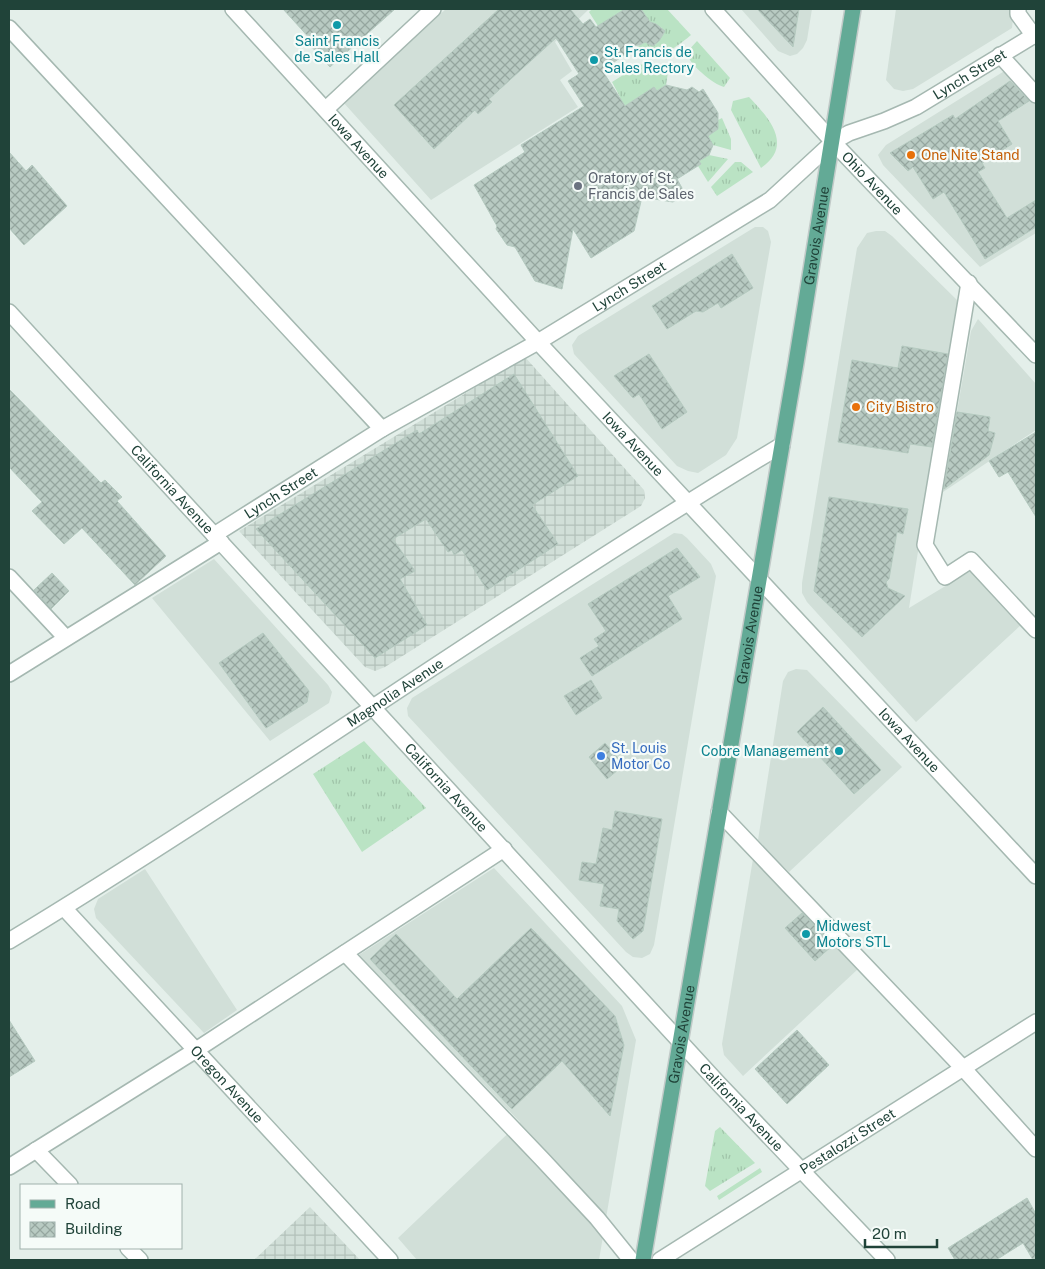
<svg xmlns="http://www.w3.org/2000/svg" width="1045" height="1269" font-family="'Public Sans',sans-serif">
<style>
.built{fill:#d1dfd8}
.industrial{fill:url(#industrial-grid)}
.grass{fill:url(#grass-tufts)}
.garden{fill:#bae3c4}
.building{fill:url(#building-cross-hatch);stroke:#b5cac0}
.lines{fill:none;stroke-linecap:round;stroke-linejoin:round}
.minor-casing{stroke:#a5b8b1;stroke-width:18}
.major-casing{stroke:#c1cac8;stroke-width:18}
.minor{stroke:#fff;stroke-width:15}
.major{stroke:#63aa96;stroke-width:15}
.culture-dot{fill:#0f9aa8;stroke:#f5fbf8;stroke-width:2}
.food-dot{fill:#e8710a;stroke:#f5fbf8;stroke-width:2}
.worship-dot{fill:#6b7280;stroke:#f5fbf8;stroke-width:2}
.shop-dot{fill:#3f7fe0;stroke:#f5fbf8;stroke-width:2}
.labels{text-anchor:middle;stroke-width:4.5;stroke-linejoin:round;paint-order:stroke}
.culture-label{font-size:14px;fill:#0d838f;stroke:#f5fbf8;text-anchor:start}
.street-label{font-size:14px;fill:#204339;stroke:#f5fbf8}
.food-label{font-size:14px;fill:#c56008;stroke:#f5fbf8;text-anchor:start}
.worship-label{font-size:14px;fill:#5b616d;stroke:#f5fbf8;text-anchor:start}
.shop-label{font-size:14px;fill:#366cbe;stroke:#f5fbf8;text-anchor:start}
</style>
<defs>
<pattern id="industrial-grid" width="8" height="8" patternUnits="userSpaceOnUse" patternTransform="scale(1.25)"><rect width="8" height="8" fill="#d1dfd8"/><path d="M0 4h8M4 0v8" fill="none" stroke="#b3c1ba"/></pattern>
<pattern id="grass-tufts" width="24" height="20" patternUnits="userSpaceOnUse" patternTransform="scale(1.25)"><rect width="24" height="20" fill="#bae3c4"/><path d="M3 7l-1-3M5 7V3M7 7l1-3M15 17l-1-3M17 17v-4M19 17l1-3" fill="none" stroke="#a0c4a9"/></pattern>
<pattern id="building-cross-hatch" width="8" height="8" patternUnits="userSpaceOnUse" patternTransform="scale(1.25)"><rect width="8" height="8" fill="#b8cac2"/><path d="M0 0l8 8M0 8l8-8" fill="none" stroke="#95a69f"/></pattern>
</defs>
<rect width="100%" height="100%" fill="#e4efea"/>
<path class="built" d="M446,9L588,10L555,42L572,71L560,80L578,107L431,200L343,102Z
M741,9H812L807,40L803,48L797,54L790,56L778,51Z
M896,9H1014L1012,28L913,89L903,91L894,89L886,80Z
M1006,70L1036,104V233L980,267L883,165L878,155L886,145Z
M755,227H763L768,231L771,242L737,438L726,455L698,473L688,471L677,466L574,354L572,345L578,336Z
M876,231H885L892,236L958,301L909,608L972,570L1022,624L916,722L807,602L802,593V583L857,248L867,233Z
M978,319L1036,384V430L943,492L971,331Z
M674,533L682,534L687,538L711,564L716,576L654,945L650,954L642,958L633,957L626,952L408,716L407,708L412,698Z
M214,559L328,685L332,692L329,703L270,741L152,598Z
M796,669L807,670L902,767L789,872L758,840L783,681L788,672Z
M753,859L858,969L743,1076L724,1055L722,1044Z
M494,868L622,1006L636,1040L599,1260H417L398,1238L520,1122L359,955Z
M145,869L237,1010L204,1033L96,918L94,909L98,899Z"/>
<path class="industrial" d="M525,357L644,490L645,498L641,506L385,667L375,671L365,667L239,531Z
M310,1207L360,1260H254Z"/>
<path class="grass" d="M641,9H667L691,35C678,46 651,68 635,48L645,42L655,45L663,35L662,28L650,22Z
M697,41L730,78L724,87C714,85 686,62 687,52Z
M649,63L669,66L666,85L657,91L654,87L591,128L588,118L620,97L612,82L639,65Z
M749,97C769,118 794,145 761,168L731,110L733,101Z
M722,118L731,139V150L713,145L708,136L718,129V120Z
M709,155L728,159L708,182L698,166L701,164L699,161Z
M735,162H741L753,172L717,196L711,187Z
M364,741L426,808L362,852L313,774Z
M720,1127L755,1163L710,1191L705,1186L715,1131Z
M760,1168L762,1172L719,1200L717,1196Z"/>
<path class="garden" d="M592,9H625L598,26L589,12Z"/>
<path class="building" d="M283,9H395L330,67L310,45L313,42Z
M499,9H570L583,24L590,19L596,27L625,9H641L650,22L656,24L665,31L659,41L653,46L645,42L640,45L625,46L629,52L602,70L625,106L654,87L657,91L666,85L687,90L692,87L699,92L703,89L718,113V129L708,136L713,145L709,155L699,161L701,164L677,179L682,188L680,197L673,202L642,197L634,231L591,258L573,229L562,289L535,281L515,247L507,245L496,229L497,226L474,185L525,152L521,145L584,106L568,81L579,74L556,38L489,99L492,102L478,114L475,110L434,149L394,105Z
M757,9H799L793,47Z
M1010,81L1029,101L998,121L1012,144L982,163L985,168L978,172L1007,218L1036,200V227L985,259L944,192L933,199L913,167L908,171L890,153L953,115L955,119Z
M9,152L26,171L32,165L67,206L24,245L9,228Z
M732,254L753,288L721,308L718,303L703,312L696,311L667,329L652,306Z
M902,346L948,354L932,447L910,444L908,453L838,442L852,360L898,368Z
M649,354L687,412L662,429L639,394L633,398L614,376Z
M514,374L578,476L532,505L558,544L487,590L462,550L454,555L452,550L448,552L426,519L393,539L415,571L400,579L427,625L375,658L256,529L417,430L419,434Z
M9,389L101,483L105,480L122,497L117,501L166,556L137,583L135,585L82,528L64,544L32,511L42,502L9,467Z
M957,412L990,417L988,431L995,433L989,455L944,489Z
M1036,432V517L1008,472L999,477L989,461Z
M829,497L908,509L903,534L897,532L889,579L886,582L888,588L905,596L862,637L814,591Z
M677,548L700,577L668,596L682,619L592,676L580,658L599,646L594,639L606,631L588,604Z
M52,573L69,591L51,609L34,590Z
M263,633L309,691L307,702L266,728L219,663Z
M591,680L602,698L576,715L564,696Z
M823,707L881,770L854,794L797,732Z
M605,743L624,765L607,779L589,757Z
M615,811L662,819L643,931L633,939L617,921L619,909L600,906L604,884L579,880L582,862L596,864L603,828L612,830Z
M802,913L833,945L815,961L785,928Z
M531,928L615,1016L624,1045L610,1116L562,1061L512,1109L370,959L396,934L457,999Z
M9,1020L35,1061L9,1077Z
M797,1030L829,1065L787,1104L755,1069Z
M1027,1198L1036,1214V1260H1033L1023,1243L996,1260H955L948,1248Z"/>
<g class="lines">
<defs>
<g id="minor">
<path id="s1" d="M233,9L538,342L1036,876"/>
<path id="s2" d="M713,9L833,142L1036,355"/>
<path d="M1018,9V14L1034,36"/>
<path d="M9,28L382,429"/>
<path d="M1000,55L1036,95"/>
<path d="M326,109L433,9"/>
<path d="M969,283L925,545L945,577L971,560L1036,630"/>
<path id="s3" d="M9,312L719,1084L887,1260"/>
<path id="s4" d="M214,535L382,429L538,342L770,200L833,142L849,133L884,121L916,107L1036,34"/>
<path d="M9,577L66,638"/>
<path d="M9,674L221,542"/>
<path d="M719,812L963,1068L1036,1149"/>
<path id="s5" d="M64,908L390,1260"/>
<path id="s6" d="M9,941C271,782 520,602 782,445"/>
<path d="M345,953L542,1159L597,1218L631,1260"/>
<path d="M36,1150L70,1185"/>
<path d="M9,1167L196,1050L504,849"/>
<path d="M128,1248L140,1260"/>
<path id="s7" d="M660,1260L1036,1022"/>
</g>
<g id="major">
<path id="s8" d="M643,1260L796,363L853,9"/>
</g>
</defs>
<use href="#minor" class="minor-casing"/>
<use href="#major" class="major-casing"/>
<use href="#minor" class="minor"/>
<use href="#major" class="major"/>
</g>
<g class="culture-dot">
<circle cx="337" cy="25" r="5"/>
<circle cx="594" cy="60" r="5"/>
<circle cx="839" cy="751" r="5"/>
<circle cx="806" cy="934" r="5"/>
</g>
<g class="food-dot">
<circle cx="911" cy="155" r="5"/>
<circle cx="856" cy="407" r="5"/>
</g>
<circle class="worship-dot" cx="578" cy="186" r="5"/>
<circle class="shop-dot" cx="601" cy="756" r="5"/>
<g class="labels">
<g class="culture-label">
<text x="337" y="46" text-anchor="middle">Saint Francis<tspan x="337" dy="16">de Sales Hall</tspan></text>
<text x="604" y="57">St. Francis de<tspan x="604" dy="16">Sales Rectory</tspan></text>
<text x="829" y="756" text-anchor="end">Cobre Management</text>
<text x="816" y="931">Midwest<tspan x="816" dy="16">Motors STL</tspan></text>
</g>
<g class="street-label">
<text dy="5" stroke="none"><textPath href="#s4" startOffset="888">Lynch Street</textPath></text>
<text dy="5" stroke="none"><textPath href="#s1" startOffset="186">Iowa Avenue</textPath></text>
<text dy="5" stroke="none"><textPath href="#s2" startOffset="236">Ohio Avenue</textPath></text>
<text dy="5" stroke="none"><textPath href="#s8" startOffset="1039">Gravois Avenue</textPath></text>
<text dy="5" stroke="none"><textPath href="#s4" startOffset="484">Lynch Street</textPath></text>
<text dy="5" stroke="none"><textPath href="#s1" startOffset="591">Iowa Avenue</textPath></text>
<text dy="5" stroke="none"><textPath href="#s3" startOffset="241">California Avenue</textPath></text>
<text dy="5" stroke="none"><textPath href="#s4" startOffset="79">Lynch Street</textPath></text>
<text dy="5" stroke="none"><textPath href="#s8" startOffset="634">Gravois Avenue</textPath></text>
<text dy="5" stroke="none"><textPath href="#s6" startOffset="459">Magnolia Avenue</textPath></text>
<text dy="5" stroke="none"><textPath href="#s1" startOffset="996">Iowa Avenue</textPath></text>
<text dy="5" stroke="none"><textPath href="#s3" startOffset="646">California Avenue</textPath></text>
<text dy="5" stroke="none"><textPath href="#s8" startOffset="229">Gravois Avenue</textPath></text>
<text dy="5" stroke="none"><textPath href="#s5" startOffset="240">Oregon Avenue</textPath></text>
<text dy="5" stroke="none"><textPath href="#s3" startOffset="1081">California Avenue</textPath></text>
<text dy="5" stroke="none"><textPath href="#s7" startOffset="222">Pestalozzi Street</textPath></text>
</g>
<g class="food-label">
<text x="921" y="160">One Nite Stand</text>
<text x="866" y="412">City Bistro</text>
</g>
<g class="worship-label">
<text x="588" y="183">Oratory of St.<tspan x="588" dy="16">Francis de Sales</tspan></text>
</g>
<g class="shop-label">
<text x="611" y="753">St. Louis<tspan x="611" dy="16">Motor Co</tspan></text>
</g>
</g>
<rect width="1045" height="1269" fill="none" stroke="#204339" stroke-width="20"/>
<rect x="20" y="1184" width="162" height="65" fill="#f5fbf8" stroke="#a0b1ac"/>
<rect x="30" y="1200" width="25" height="8" fill="#63aa96" stroke="#a0b1ac"/>
<text x="65" y="1209" font-size="15" fill="#204339">Road</text>
<rect x="30" y="1222" width="25" height="15" fill="url(#building-cross-hatch)" stroke="#a0b1ac"/>
<text x="65" y="1234" font-size="15" fill="#204339">Building</text>
<path d="M865 1239v8h72v-8" fill="none" stroke="#204339" stroke-width="2.5"/>
<text x="872" y="1239" font-size="15" fill="#204339" stroke="#f5fbf8" stroke-width="4" paint-order="stroke">20 m</text>
</svg>
